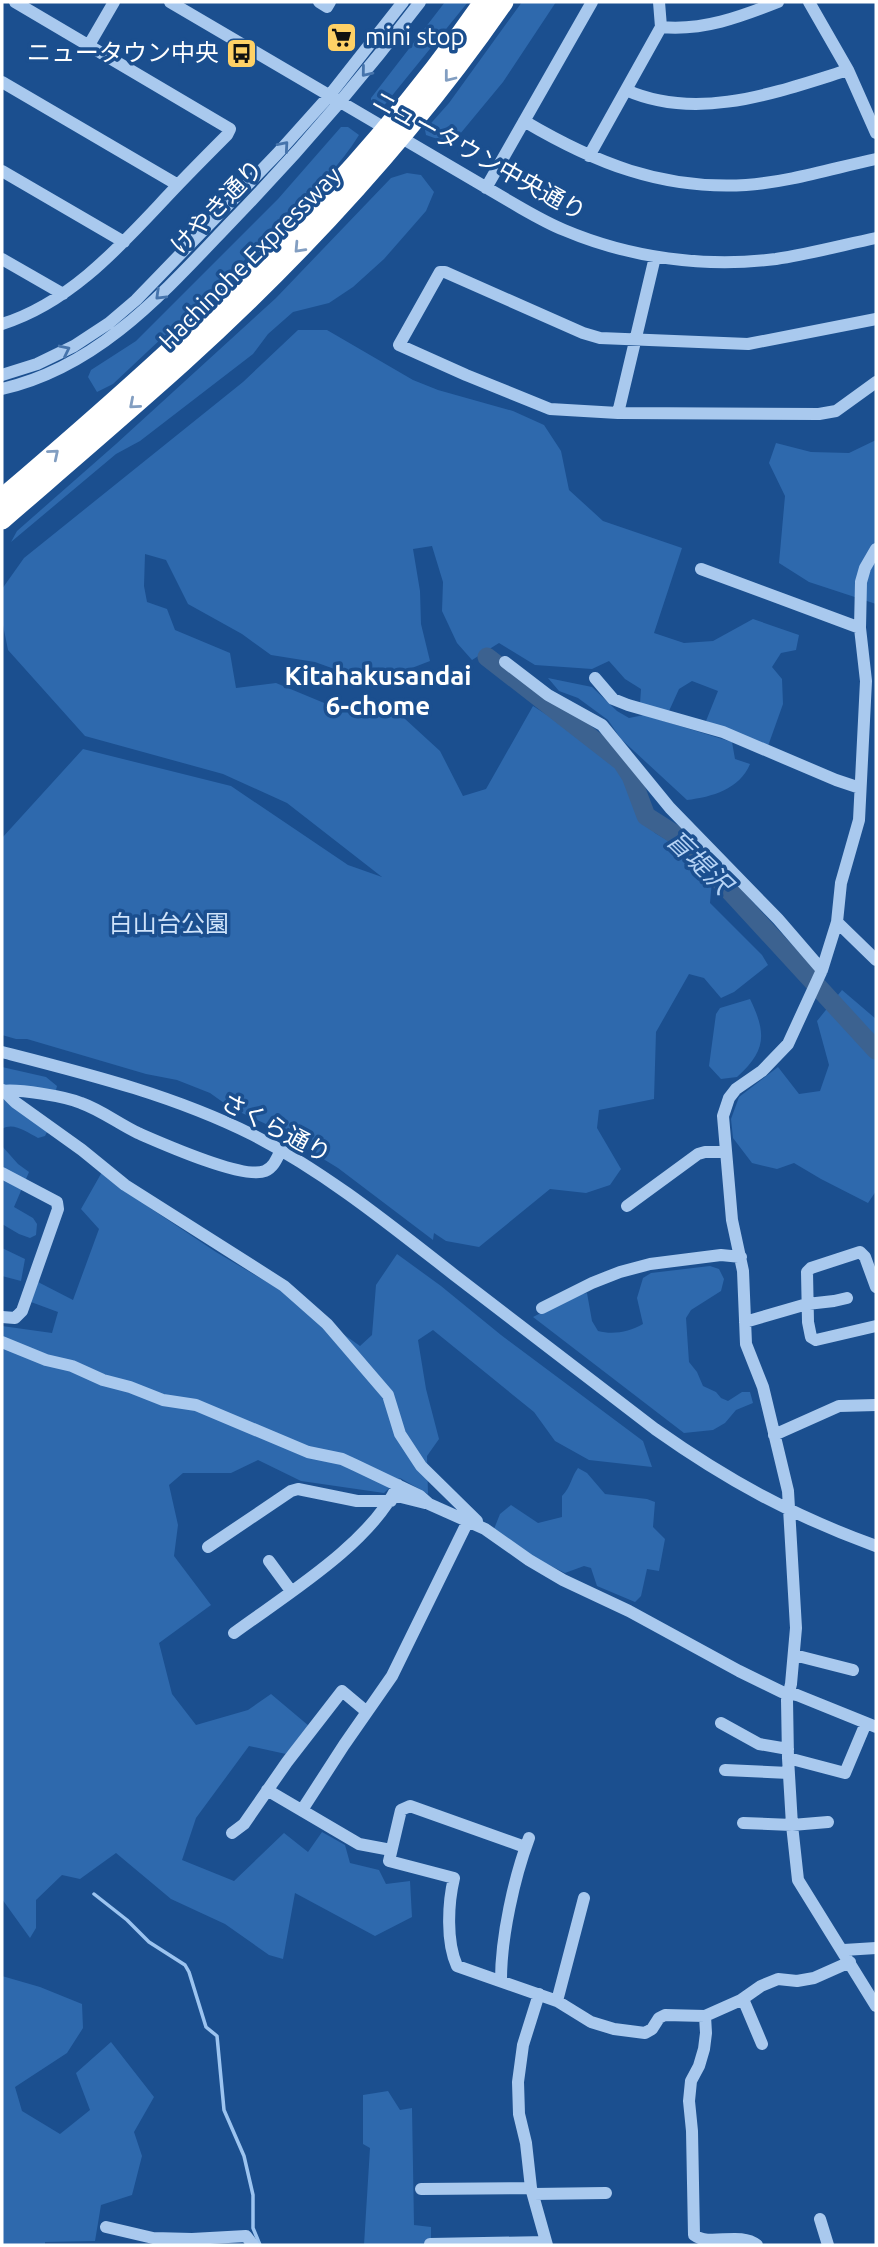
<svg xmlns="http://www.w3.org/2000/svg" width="878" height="2247" font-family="Ubuntu,'Noto Sans JP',sans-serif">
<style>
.green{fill:#2e69ad}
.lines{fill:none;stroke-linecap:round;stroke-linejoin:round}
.stream{stroke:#9cc4f0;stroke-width:3.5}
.river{stroke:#3c6290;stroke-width:19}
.minor{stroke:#a9c9ee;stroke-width:12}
.highway{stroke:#fff;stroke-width:19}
.oneway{stroke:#4674ac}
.oneway2{stroke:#829ec1}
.labels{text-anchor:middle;stroke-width:7;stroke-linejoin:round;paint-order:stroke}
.poi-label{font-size:24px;fill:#fff;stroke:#1b4f8f;text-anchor:start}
.street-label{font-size:24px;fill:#fff;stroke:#1b4f8f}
.park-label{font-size:24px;fill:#cfe3fa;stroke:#1b4f8f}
.neighbourhood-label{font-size:26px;font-weight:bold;fill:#fff;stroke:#1b4f8f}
.water-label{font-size:26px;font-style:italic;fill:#b5d3f5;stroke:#1b4f8f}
</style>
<rect width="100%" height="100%" fill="#1b4f8f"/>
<path class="green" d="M445,2H468L382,108L371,103V98Z
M522,2H556L503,82L455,140L449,143L426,135L425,130L449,103Z
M341,127H348L359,135C341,165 313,191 289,216C232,274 172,328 113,384L97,392L88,377L91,370L136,341L278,199Z
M407,173L421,175L434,192L426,211L384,259L353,287L329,303L293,312L268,334L253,354L140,441L116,454L11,542L17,531L116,444L276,298L391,178Z
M298,330H327L413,380L438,390L513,411L544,425L561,451L569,490L603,521L682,548L654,633L684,643L713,641L753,619L799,635L796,650L781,653L772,667L782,679L783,704L768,746L706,721L718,691L692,681L679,689L669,711L640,704L641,689L625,679L609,661L592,669L535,665L499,643L472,660L457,643L442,611L443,582L432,546L413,549L420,591L421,624L430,661L373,683L315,662L271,655L242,634L188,604L166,560L145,554L144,586L147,602L167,609L175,630L230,653L236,688L276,683L329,705H375L404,718L440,751L463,796L486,789L533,706L575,733L619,769L638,813L655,833L682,849L712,880L710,903L762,955L768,965L734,992L721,998L704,978L689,974L656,1032L654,1099L599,1110L597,1128L621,1169L610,1185L586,1193L550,1189L479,1247L446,1241L434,1233L433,1240L338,1168L268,1125L231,1108L210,1093L177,1080L146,1074L27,1039H16L2,1035V838L83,749L231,786L348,865L382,877L287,803L223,774L85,736L8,650L2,620V589L24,558L243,382Z
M876,440V604L809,582L779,563L785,496L769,463L776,443L811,452L849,453Z
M548,678L592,687L617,711L629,718L644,715L732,742L735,759L750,764C740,789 712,797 687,800L621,739L608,720L578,698L559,691Z
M842,990L876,1019V1191L868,1203L821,1179L794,1163L777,1169L752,1163L733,1138L731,1119L739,1097L778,1067L799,1094L820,1091L829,1065L817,1021Z
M750,999C767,1034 766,1051 737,1077L721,1079L709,1066L716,1014L720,1008Z
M2,1067L46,1077L57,1086L56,1090L2,1087Z
M2,1094L48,1130L45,1136L38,1138C26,1132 14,1122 2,1129Z
M2,1146L18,1164L29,1172L14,1207L33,1218L37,1224L36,1235L30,1238L19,1234L2,1224Z
M102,1172L150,1208L216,1252L287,1294L360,1346L372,1335L376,1285L397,1254L441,1286L501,1335L643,1441L652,1467L589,1460L555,1441L534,1412L433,1330L418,1340L426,1389L439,1439L427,1456L428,1494L400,1478L384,1493L301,1481L258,1460L231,1473H183L169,1485L178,1525L174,1556L211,1605L159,1643L172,1694L196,1725L248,1710L271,1694L309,1726L286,1754L249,1746L196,1818L182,1860L234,1881L284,1833L308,1852L322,1832L345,1845L350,1863L379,1870L386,1884L410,1881L412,1917L375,1936L295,1893L283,1959L269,1955L225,1924L171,1899L116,1853L80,1879L62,1875L36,1900V1928L30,1938L2,1899V1326L52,1333L58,1312L31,1302L38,1282L73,1300L99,1229L81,1209Z
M2,1248L25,1259L21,1281L2,1276Z
M710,1266L719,1269L724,1279L721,1291L691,1310L686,1318L689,1362L697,1372L703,1386L716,1392L721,1398L728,1401L742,1392H750L753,1403L736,1410L725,1423L713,1430L684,1433L533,1317L574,1296L587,1293L592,1321L598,1331C613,1335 629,1332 643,1324L637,1298L643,1278L651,1273Z
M578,1468L587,1473L605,1494L647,1499L655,1502L653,1527L665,1539L659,1571L647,1569L641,1596L635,1602L597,1586L591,1568L584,1566L565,1573L531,1556L494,1529L500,1514L511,1505L538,1523L562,1517V1496C571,1487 571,1477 578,1468Z
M2,1976L40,1987L82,2004L83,2028L67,2053L15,2087L22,2111L60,2134L90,2110L76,2073L111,2042L154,2097L134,2132L142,2156L132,2195L101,2205L95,2241L45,2242V2245H2Z
M388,2091L400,2110L412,2108L414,2225L431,2227V2245H364L370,2148L363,2144V2095Z"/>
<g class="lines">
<path class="stream" d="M94,1894L127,1920L149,1942L185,1965L189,1972L206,2027L217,2036L224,2110L244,2156L253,2195V2228L260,2245"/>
<path class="river" d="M487,657L622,762L631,776L646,816L682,839L876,1050"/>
<path class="minor" d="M170,2L521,208C535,216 549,224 564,230C630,258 705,268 776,259C809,254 843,245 876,238
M319,2L327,7L330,2
M809,2L848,70L876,133
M661,27C703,31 740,17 778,2
M89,45L114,2
M2,82L178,185
M626,90C698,122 777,92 848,70
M524,121C595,163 662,190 746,185C789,182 834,168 876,159
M589,156L661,27L659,2
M2,171L124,242
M486,188L592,2
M2,259L63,294
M876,319L748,344L600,338L583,333L445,272H440L399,345L466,375L550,409L618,413L819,414L836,411L876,382
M2,324C66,304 114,253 159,205C181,181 204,158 227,135L230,129L15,2
M2,375L37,364L74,346L109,323L136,300L277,154L329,96L403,2
M2,389C99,367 164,292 230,223C299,152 360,81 420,2
M618,413L655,257
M876,549L865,568L861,582L860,628L866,681L859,820L841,883L837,922L822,970L788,1044L762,1071L736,1089L729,1098L723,1116L732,1220L743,1271L746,1344L763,1387L788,1491L796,1628L791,1684L787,1700L788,1758L792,1825L798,1880L876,2006
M701,569L860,628
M505,662L548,695L602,725L670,808L778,919L822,970
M595,678L613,699L628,705L723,732L836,780L860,788
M837,922L876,960
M2,1052C88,1074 173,1095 253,1135C325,1172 389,1224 453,1274C520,1326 588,1377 655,1429C727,1480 793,1516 876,1546
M3,1090L15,1102L82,1150L125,1185L284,1286L327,1324L388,1395L400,1434L421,1466L477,1521
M2,1091C19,1089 64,1096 81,1103C101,1110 119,1124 138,1133C161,1143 244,1180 265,1171C274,1167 277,1158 281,1150
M2,1173L57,1202L58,1209L22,1311L15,1318L2,1317
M627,1206L698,1154L705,1152H725
M876,1287L865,1257L860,1252L811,1268L807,1272L808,1322L811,1337L816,1340L876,1326
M542,1308L592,1283L620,1272L650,1264L721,1255L741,1257
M745,1322L807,1304L834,1301L847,1298
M2,1342L46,1360L72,1366L103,1380L130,1387L163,1400L196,1405L308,1452L342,1459L355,1465L420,1496L429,1504L485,1529L529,1560L563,1580L629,1611L739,1671L782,1692L797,1695L876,1727
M774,1435L839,1406L876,1405
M393,1495L425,1503
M208,1547L291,1491L298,1489L357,1501H391
M269,1561L291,1591
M234,1633C287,1594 370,1544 398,1485
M794,1655L853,1670
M721,1723L759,1744L788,1749
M788,1758L845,1773L866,1723
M725,1770L789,1773
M267,1790L359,1844L391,1850
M302,1810L344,1745L392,1676L468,1521
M743,1823L792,1825L828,1822
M232,1833L244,1824L287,1762L342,1691L367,1712
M525,1847L410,1806L401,1810L389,1861L454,1878C448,1903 446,1942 457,1966L557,2001L591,2022L614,2029L645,2033L652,2029L659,2018L665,2015L705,2016L741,2000L761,1986L778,1979L797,1981L814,1978L850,1962
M844,1950L876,1948
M501,1980C501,1937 514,1878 529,1838
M539,1994L523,2045L518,2082L519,2114L526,2143L531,2188L547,2245
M743,1999L762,2044
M557,2001L584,1898
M705,2016L706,2033L704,2049L699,2066L691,2081L689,2101L692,2131L694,2235C710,2247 739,2231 757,2245
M421,2189L531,2188
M533,2194L606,2193
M820,2219L828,2245
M106,2227L153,2238L192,2239L246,2236L253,2245
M430,2244L546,2242"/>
<path class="highway" d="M2,498C178,348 351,193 483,2
M2,520C62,468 123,416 182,363C301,255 413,134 504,2"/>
</g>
<defs><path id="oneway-chevron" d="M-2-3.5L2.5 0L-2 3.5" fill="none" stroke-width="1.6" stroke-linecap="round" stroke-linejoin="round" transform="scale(1.75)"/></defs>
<g class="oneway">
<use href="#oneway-chevron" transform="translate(366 72) rotate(129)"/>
<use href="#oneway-chevron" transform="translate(284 146) rotate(-49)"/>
<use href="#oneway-chevron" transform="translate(160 295) rotate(136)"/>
<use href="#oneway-chevron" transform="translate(65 350) rotate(-26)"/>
</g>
<g class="oneway2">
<use href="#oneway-chevron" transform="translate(449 77) rotate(128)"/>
<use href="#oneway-chevron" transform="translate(299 248) rotate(133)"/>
<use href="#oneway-chevron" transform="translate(134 404) rotate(139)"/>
<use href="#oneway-chevron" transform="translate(54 454) rotate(-40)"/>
</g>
<defs>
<symbol id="supermarket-square" viewBox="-11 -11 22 22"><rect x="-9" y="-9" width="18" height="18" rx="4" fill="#ffd166" stroke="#1b4f8f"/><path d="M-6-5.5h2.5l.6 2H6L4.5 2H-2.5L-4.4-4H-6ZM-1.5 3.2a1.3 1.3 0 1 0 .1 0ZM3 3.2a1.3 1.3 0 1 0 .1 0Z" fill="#111"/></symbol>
<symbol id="bus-square" viewBox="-11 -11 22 22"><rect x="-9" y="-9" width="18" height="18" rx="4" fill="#ffd166" stroke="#1b4f8f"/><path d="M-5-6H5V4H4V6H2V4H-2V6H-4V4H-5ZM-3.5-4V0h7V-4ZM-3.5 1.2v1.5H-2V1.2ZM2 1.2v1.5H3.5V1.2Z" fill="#111"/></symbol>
</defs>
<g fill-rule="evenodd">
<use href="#supermarket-square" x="324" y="20" width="35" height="35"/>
<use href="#bus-square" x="224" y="36" width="35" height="35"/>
</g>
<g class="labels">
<g class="poi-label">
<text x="365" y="45">mini stop</text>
<text x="219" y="61" text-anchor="end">ニュータウン中央</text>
</g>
<g class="street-label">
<text transform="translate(479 156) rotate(29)" y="8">ニュータウン中央通り</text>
<text transform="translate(217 207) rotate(-46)" y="8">けやき通り</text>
<text transform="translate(250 258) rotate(-45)" y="8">Hachinohe Expressway</text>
<text transform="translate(276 1128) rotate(28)" y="8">さくら通り</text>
</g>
<g class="park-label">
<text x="169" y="932">白山台公園</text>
</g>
<g class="neighbourhood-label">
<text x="378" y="685">Kitahakusandai<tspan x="378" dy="30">6-chome</tspan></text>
</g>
<g class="water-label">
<text transform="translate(699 862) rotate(44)" y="9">盲堤沢</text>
</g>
</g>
<rect width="878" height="2247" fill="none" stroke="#ffffff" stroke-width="7"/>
</svg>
